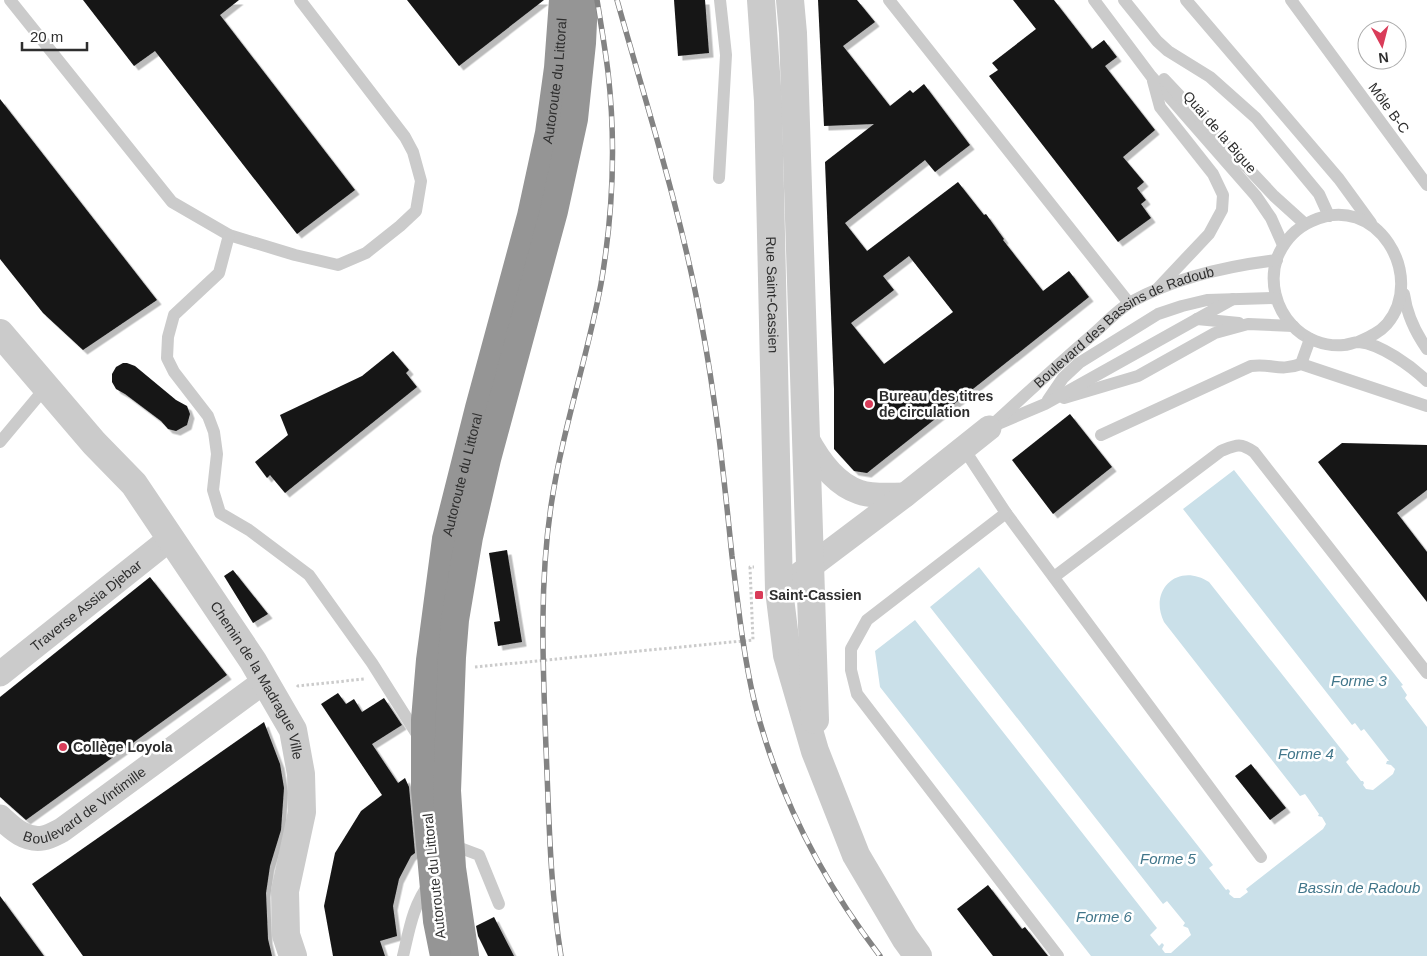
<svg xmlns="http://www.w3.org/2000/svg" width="1427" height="956" font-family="Helvetica,sans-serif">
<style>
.water{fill:#cae0e9}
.building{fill:#151515;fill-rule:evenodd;filter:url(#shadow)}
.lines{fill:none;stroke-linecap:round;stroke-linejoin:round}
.path{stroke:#cbcbcb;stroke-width:3;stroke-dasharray:2.5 2.5;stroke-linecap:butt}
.service{stroke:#cbcbcb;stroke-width:12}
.minor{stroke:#cbcbcb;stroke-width:25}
.tertiary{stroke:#cbcbcb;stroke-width:28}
.motorway{stroke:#959595;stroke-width:28}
.rail-casing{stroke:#838383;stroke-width:5.5}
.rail{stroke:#fff;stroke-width:4;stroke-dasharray:11;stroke-linecap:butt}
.poi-dot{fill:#d93c59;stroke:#fff;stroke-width:2}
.labels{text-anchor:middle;stroke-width:5;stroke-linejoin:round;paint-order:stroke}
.street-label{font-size:14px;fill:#2e2e2e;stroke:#fff}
.poi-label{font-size:14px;font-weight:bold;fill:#2e2e2e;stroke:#fff;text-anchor:start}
.water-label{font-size:15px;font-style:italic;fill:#41768a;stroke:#fff}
</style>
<defs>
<filter id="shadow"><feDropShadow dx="4.5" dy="4.5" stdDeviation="0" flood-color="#0004"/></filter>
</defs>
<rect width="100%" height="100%" fill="#fff"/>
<path class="water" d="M1234,470L1403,685L1401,686L1407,695L1405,698L1427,727V956H1091L880,687L875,651L915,620L1157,928L1150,935L1159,946L1162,943L1164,945L1162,949L1165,953H1171L1191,935L1188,928L1183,926L1185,923L1167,901L1163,904L930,607L979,567L1213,865L1209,868L1226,890L1228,889L1230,891L1229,894L1234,898H1240L1248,892L1246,889L1323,829L1326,824L1322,817L1318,816L1319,814L1305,794L1300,796L1164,622C1148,589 1179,562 1209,582L1349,759L1346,762L1361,781H1363L1364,783L1363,785L1366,789L1373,790L1393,774L1395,769L1391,765L1386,764L1387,761H1389L1364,729L1361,731L1355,723L1352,725L1183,509Z"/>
<path class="building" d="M83,0H239L220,15L355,190L297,234L155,51L134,66Z
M407,0H544L459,66Z
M674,0H705L709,53L678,56Z
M818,0H857L875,22L843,46L890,106L910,90L913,93L924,84L970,145L935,172L925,160L845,223L867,251L958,182L984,215L986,214L1004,239L1003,240L1043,291L1069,271L1089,297L867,473L854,471L834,449V389L825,162L874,124L824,126ZM909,256L953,312L884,364L851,323L894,290L883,276Z
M1013,0H1054L1092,49L1104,40L1117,57L1105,66L1155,130L1123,157L1144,182L1137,188L1146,200L1141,204L1151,218L1118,242L989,76L998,70L992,63L1036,29Z
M0,99L157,300L83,350L43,313L0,259Z
M393,351L409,370L406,373L417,387L285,493L270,475L267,478L255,462L288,435L280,415L362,376Z
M123,363H127L135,366L176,400L187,406L190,414L187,425L176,431L168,429L161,421L125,394L116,389L112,382V374L116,367Z
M1070,414L1112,467L1053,514L1012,460Z
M1342,443L1427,445V490L1397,513L1427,552V602L1318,462Z
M507,550L522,642L498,646L494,622L500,621L489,553Z
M233,570L268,614L253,623L224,576Z
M150,577L227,675L26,820L0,797V697Z
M338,693L346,704L354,699L362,712L384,698L402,725L372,744L398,783L405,778L409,787L415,853L411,856L399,879L393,906L397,936L380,941L385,956H333L324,906L335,853L361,811L382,795L321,704Z
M264,722L280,764L284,788L281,830L270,866L266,893L268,939L272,956H83L32,884Z
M1251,764L1286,808L1270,820L1235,776Z
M988,885L1022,929L1025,927L1048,956H993L957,909Z
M0,896L44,956H0Z
M494,917L514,956H488L478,936L476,926Z"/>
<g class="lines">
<path class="path" d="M475,667L753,640L750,567H754
M297,685L298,686L364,679"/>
<g class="service">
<path d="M10,0L172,202L229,235L295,255L338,265L366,253L400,226L416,211L421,181L413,152L405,137L300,0"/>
<path d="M889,0L1129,303"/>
<path d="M1094,0L1151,76L1256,196L1271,218L1283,245"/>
<path d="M1124,0L1157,41L1168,51L1210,77L1256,118L1319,194L1329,216"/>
<path d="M1186,0L1339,179L1371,223"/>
<path d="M1291,0L1427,185"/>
<path d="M1164,79L1274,196L1305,224"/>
<path d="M1153,81L1160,107L1213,174L1223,195L1222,210L1209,234L1158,288"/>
<path d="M719,178L726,55L720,0"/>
<path d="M229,235L219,273L174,315L168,337L167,358L174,372L208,416L214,432L217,454L213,490L220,513L249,530L309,575L372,663L420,739"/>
<path d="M1404,294C1407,315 1415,332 1427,349"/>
<path d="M1197,319L1239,323"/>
<path d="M1358,342C1369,337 1379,333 1387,324C1427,276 1376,191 1312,221C1296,228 1284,241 1277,258C1269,282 1276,308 1292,325C1304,339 1325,347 1344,345C1348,345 1354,342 1359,342C1381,344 1411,366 1427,381"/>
<path d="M1301,364L1310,339"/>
<path d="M1064,398L1138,376L1215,333L1248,324L1293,326"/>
<path d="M1048,400L1063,378L1079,363L1158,314L1182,306L1207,300L1276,298"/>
<path d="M998,424L1045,404L1233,299"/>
<path id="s1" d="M989,428C1023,397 1056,366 1091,336C1104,325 1117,310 1131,302C1176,277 1227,266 1277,260"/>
<path d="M1101,435L1251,366C1272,363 1279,372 1301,364L1427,406"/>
<path d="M0,442L46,387"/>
<path d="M964,449L1006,513L1261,857"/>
<path d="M1006,513L867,620L851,649V670L857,694L1058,956"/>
<path d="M1054,577L1221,451C1236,445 1240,442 1254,452L1427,673"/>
<path d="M455,846L479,855L499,904"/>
<path d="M403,956C409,931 413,904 430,883"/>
</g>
<g class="minor">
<path d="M806,437C817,458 835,484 859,492C873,497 890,495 905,495"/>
<path d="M779,590L905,495L989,428"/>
<path id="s2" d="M0,674L171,538"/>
<path id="s3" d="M0,817C12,828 25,841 43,838C49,837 56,833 62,830L265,681"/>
</g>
<g class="tertiary">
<path id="s4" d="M761,0L768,101L779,590L787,655L815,751L856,855L905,938L918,956"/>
<path d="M790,0L793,33L795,93L815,720"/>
<path id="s5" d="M0,333L94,443L134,484L253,661L293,730L301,774L302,812L285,891L286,935L293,956"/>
</g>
<g class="motorway">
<path id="s6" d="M444,956L437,921L425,790V720L430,660L446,539L479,408L531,216L549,133L558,68L563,0"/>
<path d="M465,956L452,868L447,791L452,657L455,620L469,537L487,459L554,211L574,119L582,43L584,0"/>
</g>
<defs>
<path id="rail" d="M617,0C647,107 681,212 701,321C716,399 724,478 732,556C738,604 743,653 754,700C777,793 822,880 880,956
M561,956C550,887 549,818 546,748C543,668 539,587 551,506C562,431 587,359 601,284C613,214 616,142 608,72C605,48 601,24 597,0"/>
</defs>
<use href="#rail" class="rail-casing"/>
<use href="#rail" class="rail"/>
</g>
<g class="poi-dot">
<circle cx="869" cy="404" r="5"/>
<rect x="754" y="590" width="10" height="10" rx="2.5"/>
<circle cx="63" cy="747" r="5"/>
</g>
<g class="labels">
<g class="street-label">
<text dy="5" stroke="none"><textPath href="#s6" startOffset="891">Autoroute du Littoral</textPath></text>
<text transform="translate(1389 108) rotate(54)" y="5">Môle B-C</text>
<text transform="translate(1220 132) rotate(49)" y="5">Quai de la Bigue</text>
<text dy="5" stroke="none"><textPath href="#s4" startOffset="295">Rue Saint-Cassien</textPath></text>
<text dy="5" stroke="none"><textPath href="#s1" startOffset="171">Boulevard des Bassins de Radoub</textPath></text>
<text dy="5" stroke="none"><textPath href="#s6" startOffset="486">Autoroute du Littoral</textPath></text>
<text dy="5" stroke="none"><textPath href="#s2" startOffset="110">Traverse Assia Djebar</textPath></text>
<text dy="5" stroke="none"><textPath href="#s5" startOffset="435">Chemin de la Madrague Ville</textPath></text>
<text dy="5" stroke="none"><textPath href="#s3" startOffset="101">Boulevard de Vintimille</textPath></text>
<text transform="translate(434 876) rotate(-96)" y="5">Autoroute du Littoral</text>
</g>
<g class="poi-label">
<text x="879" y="401">Bureau des titres<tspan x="879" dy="16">de circulation</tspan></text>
<text x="769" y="600">Saint-Cassien</text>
<text x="73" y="752">Collège Loyola</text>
</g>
<g class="water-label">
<text x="1359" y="686">Forme 3</text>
<text x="1306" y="759">Forme 4</text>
<text x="1168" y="864">Forme 5</text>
<text x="1359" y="893">Bassin de Radoub</text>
<text x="1104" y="922">Forme 6</text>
</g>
</g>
<g transform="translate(1382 45) rotate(173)"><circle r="24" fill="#ffffff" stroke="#ababab"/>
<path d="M0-4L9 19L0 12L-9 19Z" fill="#d93c59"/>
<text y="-8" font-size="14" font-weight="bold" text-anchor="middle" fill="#2e2e2e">N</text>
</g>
<path d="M22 42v8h65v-8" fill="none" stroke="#2e2e2e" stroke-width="2.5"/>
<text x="30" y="42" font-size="15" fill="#2e2e2e" stroke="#ffffff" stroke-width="4" paint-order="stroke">20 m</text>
</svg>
